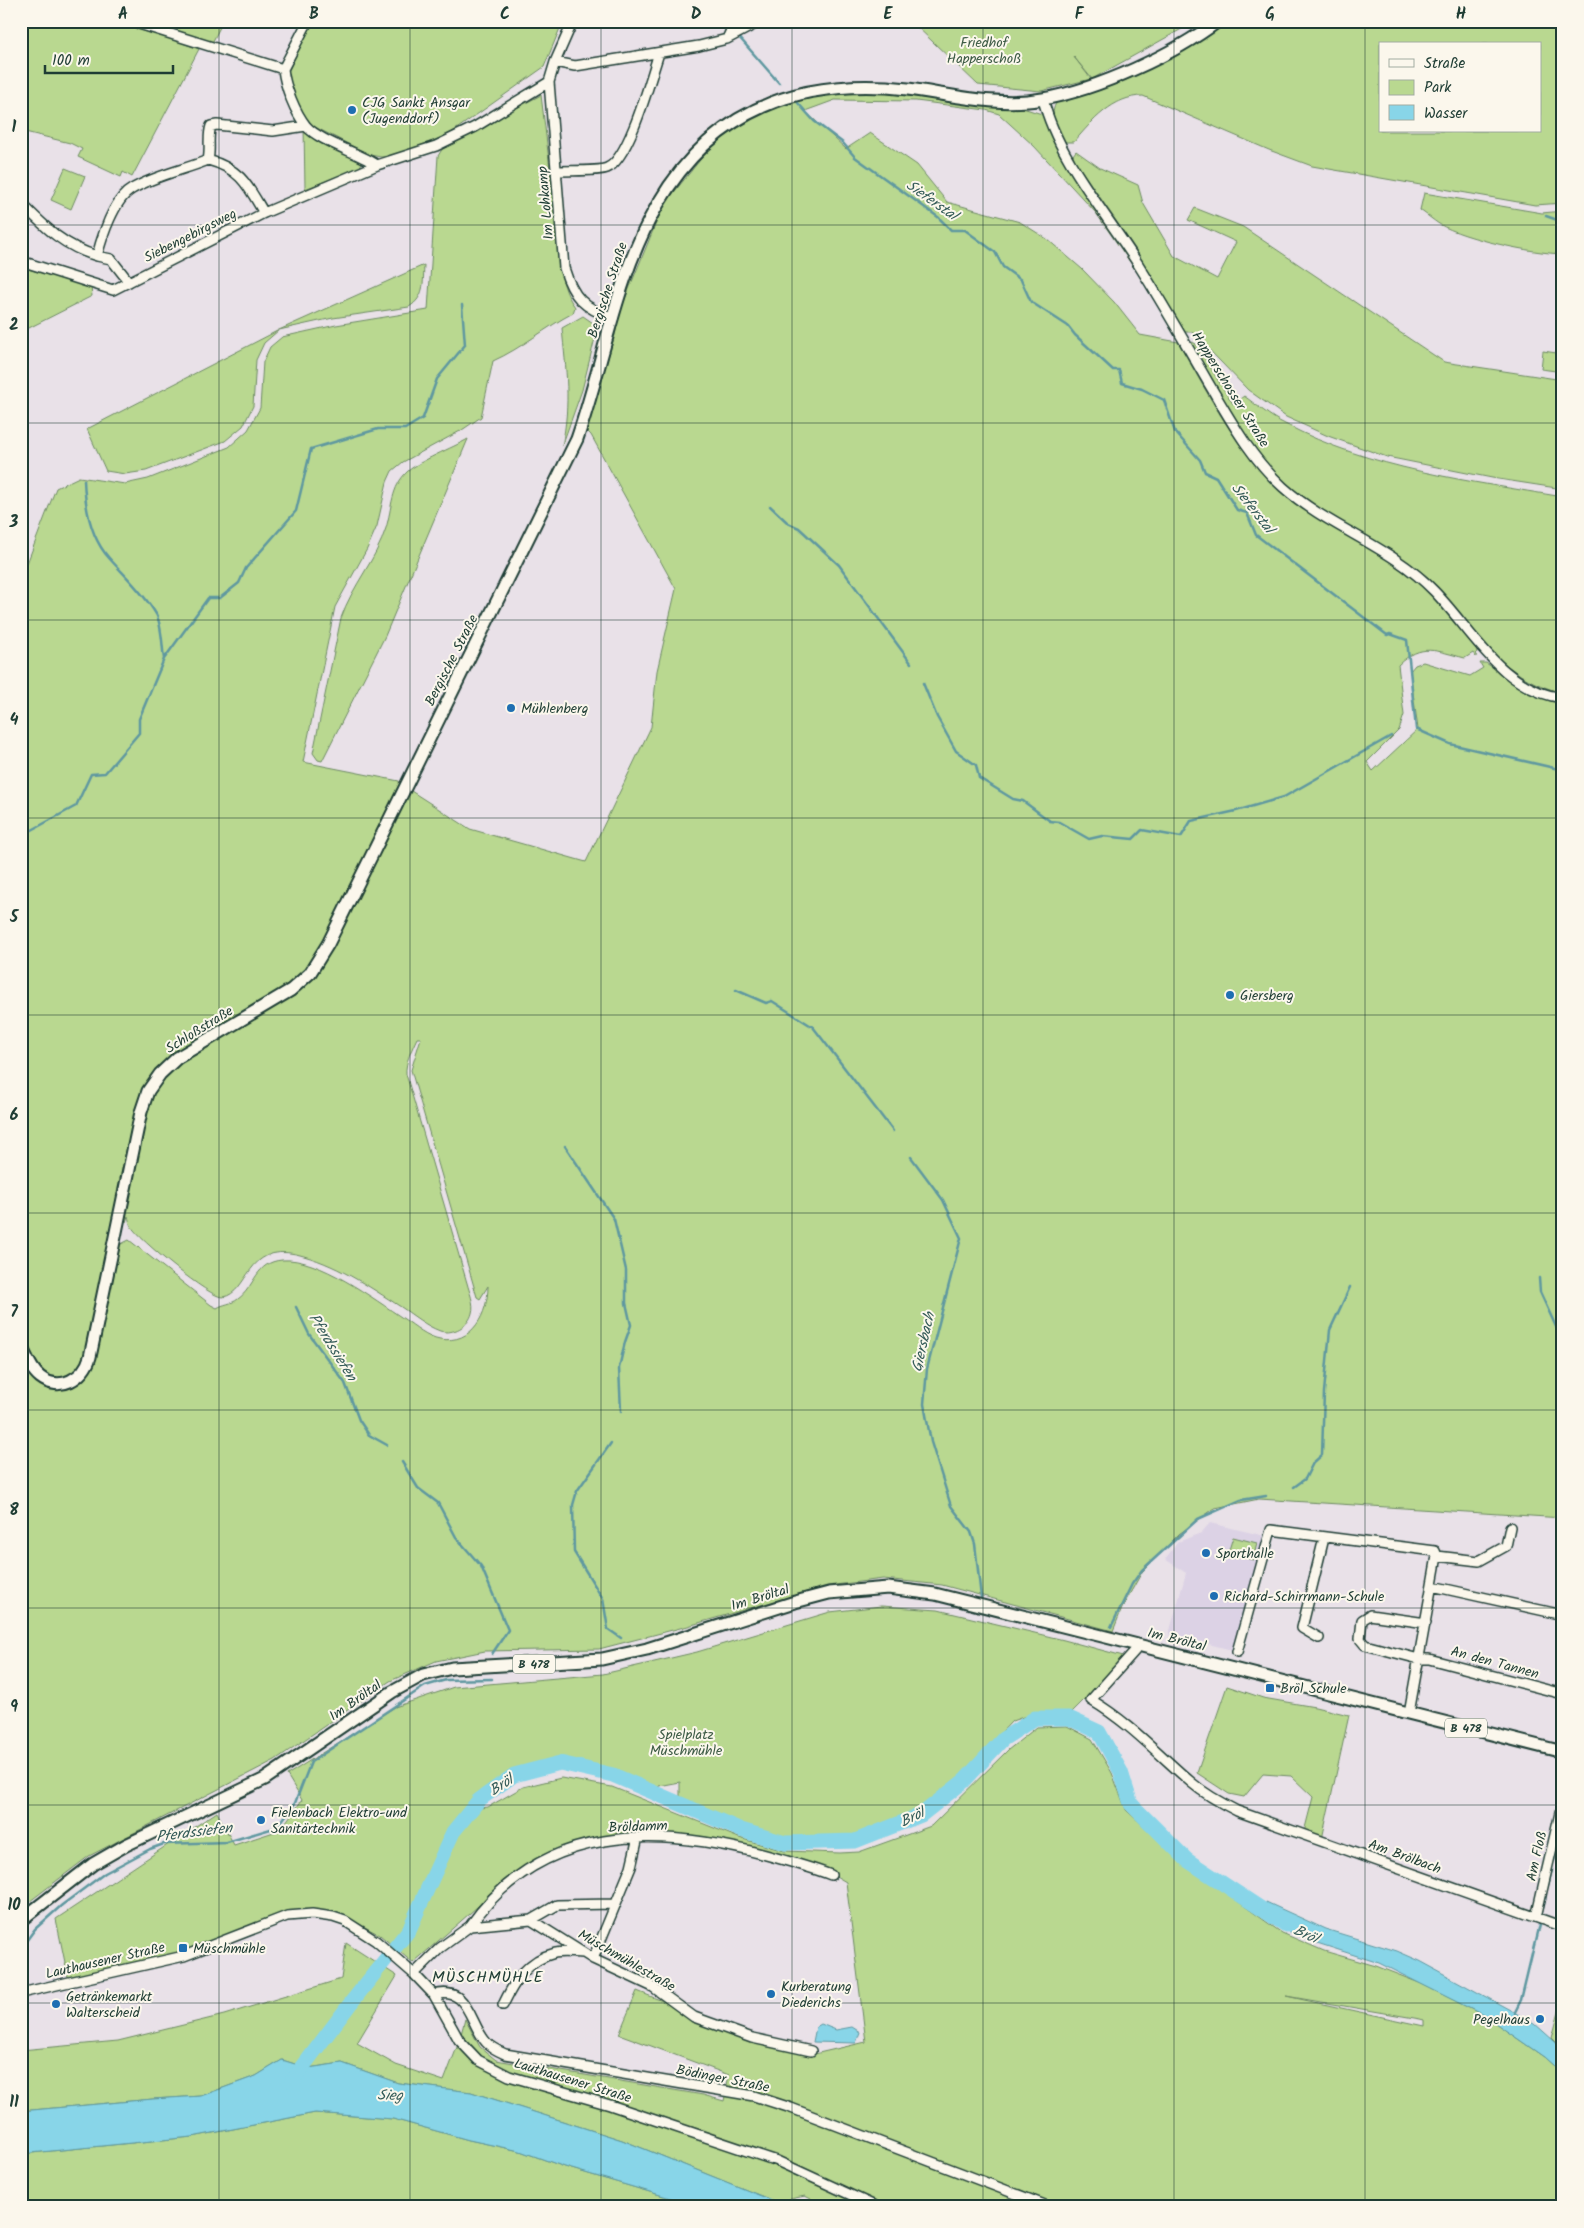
<svg xmlns="http://www.w3.org/2000/svg" width="1584" height="2228" font-family="Kalam,sans-serif">
<style>
.built{fill:#dcd2e5}
.green{fill:#b9d890;stroke:#6c8a62;fill-rule:evenodd}
.water{fill:#88d5e8;stroke:#5e98a0}
.lines{fill:none;stroke-linecap:round;stroke-linejoin:round}
.stream{stroke:#5e98a0;stroke-width:2.5}
.river{stroke:#88d5e8;stroke-width:15}
.minor-casing{stroke:#1f3d34;stroke-width:12}
.major-casing{stroke:#1f3d34;stroke-width:15}
.minor{stroke:#fbf7ec;stroke-width:9}
.major{stroke:#fbf7ec;stroke-width:11}
.grid{fill:none;stroke:#1f3d34;stroke-width:1;stroke-opacity:0.55}
.poi-dot{fill:#1f6fb2;stroke:#fbf7ec;stroke-width:2}
.labels{text-anchor:middle;stroke-width:4;stroke-linejoin:round;paint-order:stroke}
.shield{fill:#fbf7ec;stroke:#61756b;stroke-width:1}
.shield-label{font-size:12px;font-weight:bold;fill:#1f3d34}
.park-label{font-size:14px;fill:#3e5c46;stroke:#fbf7ec}
.poi-label{font-size:14px;fill:#1f3d34;stroke:#fbf7ec;text-anchor:start}
.street-label{font-size:14px;fill:#1f3d34;stroke:#fbf7ec}
.water-label{font-size:15px;font-style:italic;fill:#345b58;stroke:#fbf7ec}
.quarter-label{font-size:16px;letter-spacing:1px;fill:#1f3d34;stroke:#fbf7ec}
.neatline{fill:none;stroke:#1f3d34;stroke-width:2}
.grid-label{font-size:16px;text-anchor:middle;font-weight:bold;fill:#1f3d34}
</style>
<rect width="100%" height="100%" fill="#e9e1e8"/>
<filter id="ink" filterUnits="userSpaceOnUse"><feTurbulence type="fractalNoise" baseFrequency=".02" numOctaves="2"/><feDisplacementMap in="SourceGraphic" scale="10" xChannelSelector="R" yChannelSelector="G"/><feConvolveMatrix kernelMatrix="1 2 1 2 8 2 1 2 1" color-interpolation-filters="sRGB"/></filter>
<g filter="url(#ink)">
<path class="built" d="M1210,1523L1265,1536L1232,1650L1169,1634L1186,1573L1165,1559L1178,1542L1201,1533Z"/>
<path class="green" d="M21,21H122L199,49L132,177L123,172L121,177L78,157L82,149L70,143L21,131Z
M145,21H223L212,43Z
M313,21H563L544,67L448,135L393,156L381,157L370,155L309,124L294,97L287,74Z
M911,21H1039L1040,23L1041,21H1196L1092,79L1074,57L1091,79L1041,91L978,85Z
M1229,21H1563V203L1535,205L1312,166L1269,150L1143,96C1113,96 1092,121 1074,142H1066C1057,134 1048,113 1057,102L1114,83L1178,55ZM1380,44H1540V131H1380Z
M868,91L963,103L1016,106L1042,114C1064,172 1105,220 1137,272L1096,213L1034,146L999,114L986,110L916,101L835,100L805,111L846,149L870,133L917,165L947,202L1020,222L1047,239L1082,269L1114,302L1140,335L1178,342C1209,395 1238,454 1284,494C1324,529 1377,546 1418,581C1440,600 1458,627 1477,650L1476,657L1473,653L1465,658C1436,651 1422,642 1398,665L1404,715L1399,730L1367,762L1373,771L1418,729L1410,671L1415,665L1423,662L1470,676L1483,668L1480,663H1486L1526,690L1563,702V1518L1259,1499L1215,1508L1179,1534L1142,1572L1123,1606L1113,1631L942,1585L883,1579L827,1586L688,1626L599,1649L485,1651L436,1661L390,1681L275,1760L89,1856L21,1908V579L56,488L79,477L125,484L148,479L229,447L248,430L260,408L263,362L270,347L282,337L336,325L428,310L438,156L444,146L541,95C546,136 551,177 556,218C560,247 556,282 575,307L573,313C546,327 522,348 493,361L481,417L462,430L403,462L392,471L387,482L377,526L367,549L335,607L303,762L399,781L400,787L318,953C290,993 246,1013 205,1037C182,1051 161,1063 146,1085L143,1086L110,1241L121,1244L129,1240L211,1305L217,1308C223,1304 232,1304 238,1299C255,1287 255,1262 282,1260C318,1257 374,1299 404,1319C415,1326 427,1337 440,1339C473,1345 488,1313 488,1286L480,1299L477,1297L411,1070L421,1038H417C412,1049 405,1062 406,1074L467,1283C469,1291 475,1304 472,1313C469,1326 453,1335 440,1331C426,1326 413,1315 401,1307C368,1286 335,1263 296,1254C246,1243 249,1293 223,1297C211,1299 138,1239 131,1226C129,1223 129,1219 128,1216L126,1222L124,1215L146,1110L154,1089L166,1073L179,1062L294,993L315,973L330,948L407,791H411L470,829L586,862L651,727L657,671L676,589L591,435L586,430L615,335L620,311L663,206L708,150L752,113L826,93Z
M304,127L360,158L362,163L359,168L305,189Z
M1076,151L1100,168L1138,185L1143,203L1174,256L1217,279L1236,242L1188,220L1195,208L1243,227L1444,362L1563,380V489L1492,478L1387,457L1328,436L1286,417L1248,390L1192,332H1185L1136,250L1075,161L1073,155Z
M65,168L85,176L71,209L51,200Z
M1424,193L1542,213L1563,211V254C1532,253 1465,239 1439,224C1433,220 1427,215 1420,210Z
M424,265C423,283 425,297 409,307L333,318L279,330L264,343L256,360L253,406L243,426L225,441L146,471L125,474L106,471L87,429L279,330Z
M21,267L91,287L92,296L21,332Z
M583,316L596,325L597,330L582,390L562,446C571,402 566,371 562,328Z
M1192,342L1196,344L1233,404L1244,396C1257,405 1270,417 1285,424C1370,469 1469,481 1563,497V693C1510,679 1488,649 1455,609C1446,598 1438,586 1428,577C1392,546 1347,529 1309,503C1255,467 1225,402 1193,349L1191,345Z
M1543,351L1563,354V372L1541,369Z
M468,439L385,636L322,761L318,760L313,753L341,618C352,586 376,560 386,528C392,508 391,487 407,472C417,462 454,447 468,439Z
M1233,1537L1257,1543L1253,1560L1228,1553Z
M881,1606L938,1610L1064,1640L1127,1657L1072,1712H1037L1012,1721L958,1778L918,1813L856,1837L786,1841L680,1799V1782L659,1786L657,1790C609,1769 567,1754 514,1771C499,1776 474,1799 463,1810L488,1807L523,1787L561,1778L612,1787L739,1838L784,1851L840,1853L859,1852L931,1826L1008,1750L1037,1727L1067,1726L1092,1739L1112,1773L1126,1810L1184,1863L1282,1933L1324,1951L1376,1966L1422,1984L1485,2016L1544,2057L1563,2074V2207H827L805,2196L776,2202L622,2140L471,2092L398,2083L342,2063L308,2068L282,2060L256,2076L201,2096L153,2099L21,2111V2050L118,2041L224,2015L341,1979L346,1943L397,1976L357,2043L396,2065L444,2081L459,2042L465,2019L480,2047L496,2060L703,2095L724,2101L729,2075L619,2034L637,1991L721,2024L810,2055L866,2042L846,1882L829,1872L812,1866L648,1834L532,1864L509,1879L413,1963L380,1935L342,1915L286,1913L172,1955L68,1977L56,1919L217,1812L234,1845L280,1830L302,1800L287,1775L395,1707L454,1687L603,1674L697,1652L830,1612ZM1286,1996L1420,2019L1424,2020V2026Z
M1227,1686L1263,1698L1315,1707L1349,1715L1322,1839L1304,1832L1313,1797L1291,1776L1263,1774L1244,1797L1229,1794L1197,1773Z
M1563,1997V2049L1552,2038Z
M315,2113L393,2119L469,2140L520,2151L565,2167L701,2207H21V2154L192,2137Z"/>
<path class="water" d="M1266,1902L1325,1929L1397,1951L1420,1961L1534,2023L1563,2049V2074L1544,2057L1485,2016L1379,1963L1314,1942L1271,1924Z
M821,2024L836,2030L852,2027L860,2032L856,2043L813,2042L816,2027Z
M282,2060L308,2068L342,2063L398,2083L471,2092L622,2140L776,2202L779,2207H701L565,2167L520,2151L469,2140L393,2119L315,2113L192,2137L21,2154V2111L153,2099L201,2096L256,2076Z"/>
<g class="lines">
<path class="stream" d="M738,36L779,83
M798,103L814,121L843,143L855,157L938,217L951,230H965L995,252L1003,267L1021,280L1031,302L1068,326L1075,335L1113,370H1119L1122,383L1142,389L1164,400L1175,432L1200,460L1205,472L1216,477L1237,510L1247,513L1256,535L1387,635L1390,634L1407,640L1416,729L1450,744L1563,770
M1546,216L1563,222
M84,480C85,506 90,537 109,558C125,576 143,592 156,614C162,625 162,645 164,659
M770,506L788,523L799,528L839,565L911,663
M923,683L937,717L956,751L976,765L979,778L1013,799L1023,801L1050,821L1059,822L1089,839L1102,836L1133,839L1142,830L1181,837L1191,821L1236,811L1284,797L1391,736
M21,836L76,806L91,774L105,773L139,733V719L164,659L208,598H220L239,583L246,568L296,511L311,449L378,429H405L423,418L437,379L465,345L462,305
M736,990L766,1003L772,1001L813,1027L893,1131
M565,1146L614,1219L626,1270V1303L631,1325L625,1342L619,1368L621,1411
M911,1157L943,1200L961,1238L927,1369L924,1404L931,1442L951,1506L971,1532L975,1544L981,1597
M1539,1278L1540,1292L1563,1342
M296,1307L309,1334L345,1383L359,1420L369,1435L387,1445
M611,1443L577,1491L573,1505L574,1552L603,1599L608,1629L621,1638
M402,1462L418,1488L438,1503L456,1537L481,1566L508,1630L492,1654
M1294,1487L1305,1479L1313,1463L1322,1455L1324,1392L1330,1330L1350,1287
M1563,1511V1523
M1111,1627L1132,1584L1142,1570L1198,1519L1241,1500L1266,1496
M1560,1834L1563,1820
M1554,1861L1558,1845
M1548,1885L1552,1870
M1543,1907L1546,1895
M21,1948L35,1929L62,1905L105,1873L150,1849L164,1844L227,1842L274,1828L281,1822L295,1803L311,1762L425,1686L446,1680L492,1679
M1514,2014L1521,2000L1539,1925"/>
<path class="river" d="M292,2081L350,2004L409,1930L453,1832L479,1800L514,1775L560,1763L613,1775L741,1830L785,1843L855,1841L921,1815L964,1781L1003,1739L1035,1718H1069L1099,1732L1121,1772L1131,1804L1187,1860L1286,1925"/>
<defs>
<path id="minor" d="M308,21L283,69C285,87 295,112 306,126C319,141 359,153 377,165
M573,21L555,62L549,82L564,268C573,297 583,308 613,318
M139,24L283,69
M727,39L735,21
M555,62L575,66L699,46L727,39L761,21
M1043,99C1057,157 1106,213 1138,264C1163,304 1186,344 1209,384C1231,421 1251,458 1283,487C1329,528 1391,546 1434,591C1473,631 1501,690 1563,698
M208,160C241,169 248,186 264,213
M556,171C568,170 598,172 607,168C629,160 651,77 659,53
M21,203C45,227 63,246 97,256
M21,261L113,290L264,213L377,165L436,146L475,127L549,82
M129,282L111,259L97,256C102,237 114,199 132,189C156,175 184,170 208,160C211,148 207,138 211,126L217,125L273,131L306,126
M1437,1556L1479,1561L1506,1546L1510,1527
M1432,1586L1563,1615
M1426,1623L1370,1615L1362,1620L1360,1639L1365,1645L1419,1659H1429L1563,1694
M1319,1638L1302,1628L1324,1538
M1140,1645L1091,1700C1130,1723 1158,1754 1192,1783C1206,1795 1221,1803 1237,1811L1563,1927
M1237,1652L1271,1530L1435,1551L1437,1556L1409,1713
M1536,1917L1563,1800
M531,1920L557,1905L615,1904
M470,1926C542,1823 657,1826 766,1855C788,1861 810,1867 831,1875
M593,1959L631,1867L638,1837
M414,1974L440,1948L470,1926L531,1920L593,1959L653,1987L694,2017L752,2038L811,2051
M21,1993L184,1956L287,1916L312,1914L333,1917L345,1921L376,1941L414,1974L434,1995L459,2040L478,2060L509,2076L610,2105L777,2161L877,2207
M434,1995C469,1985 469,2023 486,2042C491,2048 498,2051 505,2054L754,2096L791,2108L1050,2207
M503,2005C514,1982 527,1960 555,1953C563,1951 574,1953 583,1953"/>
<path id="major" d="M21,1346C26,1356 31,1370 40,1377C60,1393 84,1378 90,1357L141,1112L148,1091L160,1074L177,1058L291,990L310,973L328,944L577,439C604,361 616,276 658,204C714,108 801,77 908,89C952,95 998,107 1043,99C1099,89 1173,55 1218,21
M21,1920L93,1864L126,1845L265,1779L392,1692L423,1675L452,1668L602,1659L647,1649L795,1602L829,1593L888,1588L935,1594L1563,1752"/>
</defs>
<use href="#minor" class="minor-casing"/>
<use href="#major" class="major-casing"/>
<use href="#minor" class="minor"/>
<use href="#major" class="major"/>
</g>
</g>
<path class="grid" d="M219,21V2207M410,21V2207M601,21V2207M792,21V2207M983,21V2207M1174,21V2207M1365,21V2207M21,225H1563M21,423H1563M21,620H1563M21,818H1563M21,1015H1563M21,1213H1563M21,1410H1563M21,1608H1563M21,1805H1563M21,2003H1563"/>
<g class="poi-dot">
<circle cx="352" cy="110" r="5"/>
<circle cx="511" cy="708" r="5"/>
<circle cx="1230" cy="995" r="5"/>
<circle cx="1206" cy="1553" r="5"/>
<circle cx="1214" cy="1596" r="5"/>
<rect x="1265" y="1683" width="10" height="10" rx="2.5"/>
<circle cx="261" cy="1820" r="5"/>
<rect x="178" y="1943" width="10" height="10" rx="2.5"/>
<circle cx="771" cy="1994" r="5"/>
<circle cx="56" cy="2004" r="5"/>
<circle cx="1540" cy="2019" r="5"/>
</g>
<g class="labels">
<g class="shield">
<rect x="513" y="1654.5" width="42" height="19" rx="4"/>
<rect x="1445" y="1718.5" width="42" height="19" rx="4"/>
</g>
<g class="shield-label">
<text x="534" y="1668">B 478</text>
<text x="1466" y="1732">B 478</text>
</g>
<g class="park-label">
<text x="984" y="47">Friedhof<tspan x="984" dy="16">Happerschoß</tspan></text>
<text x="686" y="1739">Spielplatz<tspan x="686" dy="16">Müschmühle</tspan></text>
</g>
<g class="poi-label">
<text x="362" y="107">CJG Sankt Ansgar<tspan x="362" dy="16">(Jugenddorf)</tspan></text>
<text x="521" y="713">Mühlenberg</text>
<text x="1240" y="1000">Giersberg</text>
<text x="1216" y="1558">Sporthalle</text>
<text x="1224" y="1601">Richard-Schirrmann-Schule</text>
<text x="1280" y="1693">Bröl Schule</text>
<text x="271" y="1817">Fielenbach Elektro-und<tspan x="271" dy="16">Sanitärtechnik</tspan></text>
<text x="193" y="1953">Müschmühle</text>
<text x="781" y="1991">Kurberatung<tspan x="781" dy="16">Diederichs</tspan></text>
<text x="66" y="2001">Getränkemarkt<tspan x="66" dy="16">Walterscheid</tspan></text>
<text x="1530" y="2024" text-anchor="end">Pegelhaus</text>
</g>
<g class="street-label">
<text transform="translate(545 203) rotate(-95)" y="5">Im Lohkamp</text>
<text transform="translate(190 235) rotate(-27)" y="5">Siebengebirgsweg</text>
<text transform="translate(607 290) rotate(-72)" y="5">Bergische Straße</text>
<text transform="translate(1231 389) rotate(58)" y="5">Happerschosser Straße</text>
<text transform="translate(451 660) rotate(-63)" y="5">Bergische Straße</text>
<text transform="translate(199 1029) rotate(-32)" y="5">Schloßstraße</text>
<text transform="translate(760 1597) rotate(-17)" y="5">Im Bröltal</text>
<text transform="translate(1177 1639) rotate(14)" y="5">Im Bröltal</text>
<text transform="translate(1495 1662) rotate(15)" y="5">An den Tannen</text>
<text transform="translate(355 1700) rotate(-35)" y="5">Im Bröltal</text>
<text transform="translate(638 1826) rotate(-2)" y="5">Bröldamm</text>
<text transform="translate(1405 1856) rotate(20)" y="5">Am Brölbach</text>
<text transform="translate(1536 1856) rotate(-77)" y="5">Am Floß</text>
<text transform="translate(105 1960) rotate(-13)" y="5">Lauthausener Straße</text>
<text transform="translate(627 1960) rotate(30)" y="5">Müschmühlestraße</text>
<text transform="translate(723 2078) rotate(11)" y="5">Bödinger Straße</text>
<text transform="translate(573 2080) rotate(17)" y="5">Lauthausener Straße</text>
</g>
<g class="water-label">
<text transform="translate(932 200) rotate(35)" y="5">Sieferstal</text>
<text transform="translate(1253 508) rotate(52)" y="5">Sieferstal</text>
<text transform="translate(923 1342) rotate(-77)" y="5">Giersbach</text>
<text transform="translate(333 1347) rotate(58)" y="5">Pferdssiefen</text>
<text transform="translate(501 1785) rotate(-33)" y="5">Bröl</text>
<text transform="translate(912 1817) rotate(-26)" y="5">Bröl</text>
<text transform="translate(194 1832) rotate(-7)" y="5">Pferdssiefen</text>
<text transform="translate(1306 1934) rotate(24)" y="5">Bröl</text>
<text transform="translate(390 2095) rotate(1)" y="5">Sieg</text>
</g>
<g class="quarter-label">
<text x="488" y="1982">MÜSCHMÜHLE</text>
</g>
</g>
<rect width="1584" height="2228" fill="none" stroke="#fbf7ec" stroke-width="55"/>
<rect x="1379" y="42" width="162" height="90" fill="#fbf7ec" stroke="#a3ada2"/>
<rect x="1389" y="59" width="25" height="8" fill="#fbf7ec" stroke="#a3ada2"/>
<text x="1424" y="68" font-size="15" fill="#1f3d34">Straße</text>
<rect x="1389" y="80" width="25" height="15" fill="#b9d890" stroke="#a3ada2"/>
<text x="1424" y="92" font-size="15" fill="#1f3d34">Park</text>
<rect x="1389" y="105" width="25" height="15" fill="#88d5e8" stroke="#a3ada2"/>
<text x="1424" y="118" font-size="15" fill="#1f3d34">Wasser</text>
<path d="M45 65v8h128v-8" fill="none" stroke="#1f3d34" stroke-width="2.5"/>
<text x="52" y="65" font-size="15" fill="#1f3d34" stroke="#fbf7ec" stroke-width="4" paint-order="stroke">100 m</text>
<rect x="28" y="28" width="1528" height="2172" class="neatline"/>
<g class="grid-label">
<text x="123" y="19">A</text>
<text x="314" y="19">B</text>
<text x="505" y="19">C</text>
<text x="696" y="19">D</text>
<text x="888" y="19">E</text>
<text x="1079" y="19">F</text>
<text x="1270" y="19">G</text>
<text x="1461" y="19">H</text>
<text x="14" y="132">1</text>
<text x="14" y="330">2</text>
<text x="14" y="527">3</text>
<text x="14" y="725">4</text>
<text x="14" y="922">5</text>
<text x="14" y="1120">6</text>
<text x="14" y="1317">7</text>
<text x="14" y="1515">8</text>
<text x="14" y="1712">9</text>
<text x="14" y="1910">10</text>
<text x="14" y="2107">11</text>
</g>
</svg>
